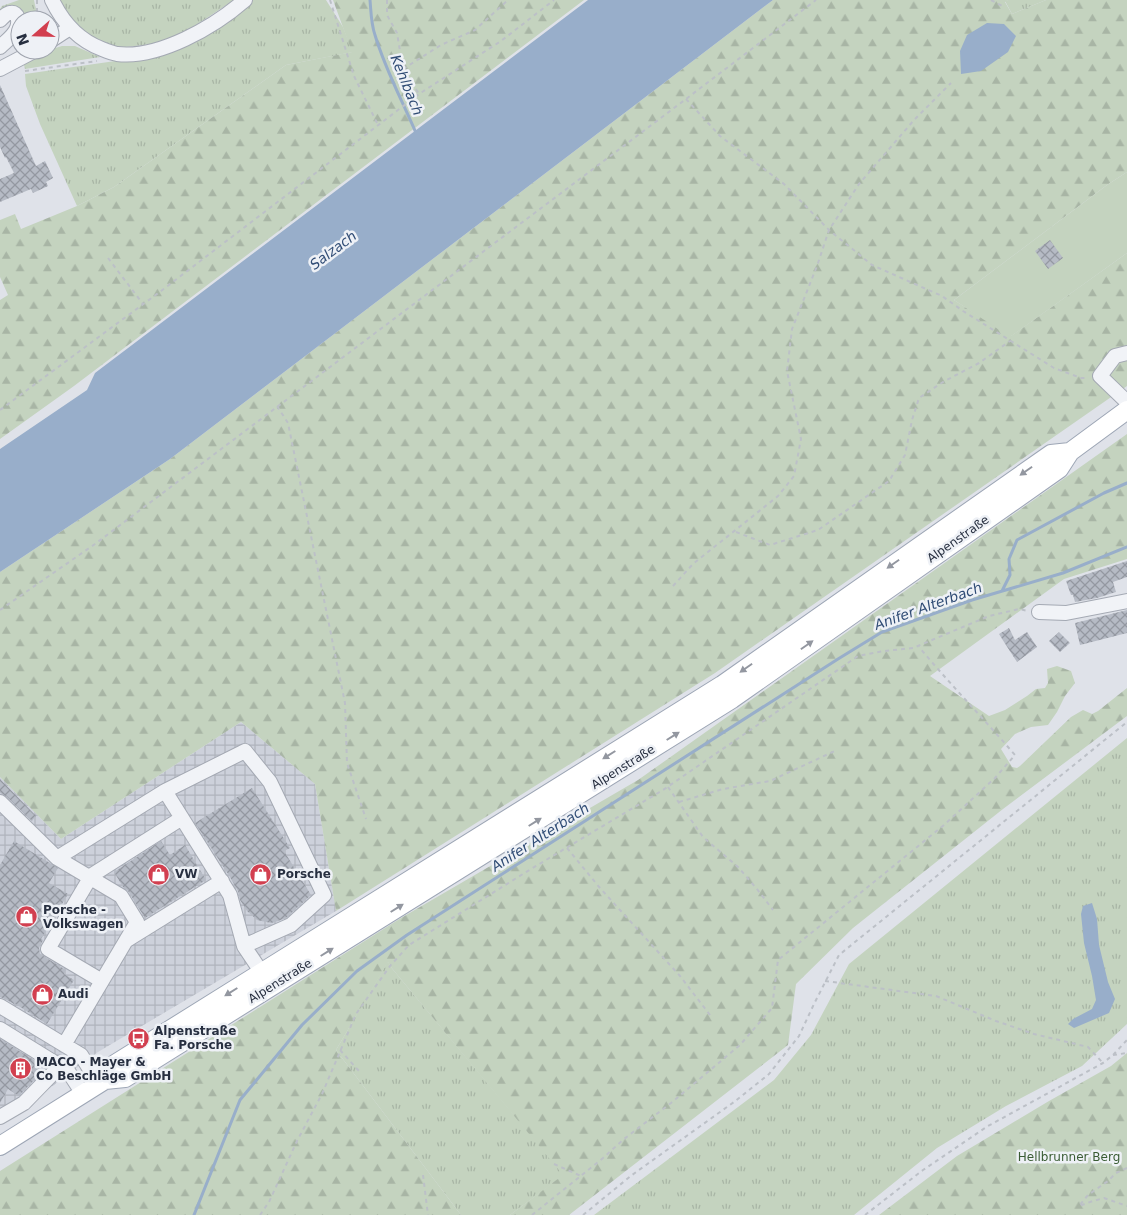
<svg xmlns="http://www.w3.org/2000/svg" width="1127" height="1215" font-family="'DejaVu Sans',sans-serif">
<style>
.industrial{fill:url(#industrial-grid)}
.grass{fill:url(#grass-tufts)}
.forest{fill:url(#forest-firs)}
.pitch{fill:#c4d3bf}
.water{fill:#98aeca}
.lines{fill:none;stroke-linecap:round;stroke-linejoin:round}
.stream{stroke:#98aeca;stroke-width:3}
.building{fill:url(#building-cross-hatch)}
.minor-casing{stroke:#a4a9b3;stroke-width:16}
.major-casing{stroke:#9da6b5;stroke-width:20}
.path{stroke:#bcc0c7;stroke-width:2;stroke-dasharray:4 4;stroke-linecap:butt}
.minor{stroke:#f1f3f7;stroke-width:14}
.major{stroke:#fff;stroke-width:18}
.oneway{fill:#9397a0}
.labels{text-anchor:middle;stroke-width:5;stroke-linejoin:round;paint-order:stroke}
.street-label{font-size:12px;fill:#272f40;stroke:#eef1f6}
.poi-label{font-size:12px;font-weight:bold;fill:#272f40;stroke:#eef1f6;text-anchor:start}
.park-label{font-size:12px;fill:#3a5c34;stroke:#eef1f6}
.water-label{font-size:14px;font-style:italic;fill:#304c75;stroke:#eef1f6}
</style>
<defs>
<pattern id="industrial-grid" width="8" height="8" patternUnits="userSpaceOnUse" patternTransform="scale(1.25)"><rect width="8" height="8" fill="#cdd1db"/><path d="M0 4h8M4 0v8" fill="none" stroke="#b0b4bd"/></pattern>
<pattern id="grass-tufts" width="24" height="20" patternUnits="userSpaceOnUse" patternTransform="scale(1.25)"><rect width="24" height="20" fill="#c4d3bf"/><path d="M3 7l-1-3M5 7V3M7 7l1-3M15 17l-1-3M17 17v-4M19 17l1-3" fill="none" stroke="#a8b5a5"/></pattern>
<pattern id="forest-firs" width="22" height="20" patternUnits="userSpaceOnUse" patternTransform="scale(1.25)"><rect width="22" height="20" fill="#c4d3bf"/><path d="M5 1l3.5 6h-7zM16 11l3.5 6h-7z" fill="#a8b5a5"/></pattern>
<pattern id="building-cross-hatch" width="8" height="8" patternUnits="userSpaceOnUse" patternTransform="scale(1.25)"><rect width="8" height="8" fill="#b6bbc5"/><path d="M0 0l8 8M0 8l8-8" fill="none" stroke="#9498a1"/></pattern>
</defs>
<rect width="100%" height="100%" fill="#dfe2e9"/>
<path class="industrial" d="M241,722L315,784L336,911L98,1052L23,1108L0,1122V777L61,839Z"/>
<path class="grass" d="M19,0H34L36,10L34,20H24C19,10 19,4 6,7L0,14V9L2,6Z
M60,0H234L184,33L152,44L117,48L85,33L66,13Z
M252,0H326L343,27L353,52L286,65L114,187L77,206L40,124L26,86L25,74L136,58L220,24Z
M1008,0H1046L1012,14L1005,1Z
M62,46H75L100,57L25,69L24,65C33,54 49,50 62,46Z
M1127,738V1024L1082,1066L1006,1106L937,1148L854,1215H594L774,1080L811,1035L849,964Z
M388,961L390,966L564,1175L510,1215H461L336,1050Z"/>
<path class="forest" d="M333,0H584L74,386L0,439V300L8,295L0,277V220L15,214L21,229L77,206L114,187L286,65L352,52Z
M773,0H1008L1005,2L1012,14L1046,0H1127V172L1107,185L954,300L1011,336L1127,253V386L715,673L336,911L315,784L241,722L61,839L0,777V572L170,459Z
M1127,434V559L1064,579L930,676L989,716L1005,710L1027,696L1036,689L1045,688L1048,683L1047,669L1057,666L1071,671L1075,683L1065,696L1057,712L1048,725L1031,727L1015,734L1001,749L1012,767L1017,768L1020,766L1071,717L1083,710L1092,714L1098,711L1127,688V716L1003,809L853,928L796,984L788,1045L569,1215H510L563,1175L390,966L388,962L336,1050L461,1215H0V1171L401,918L638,780Z
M1127,1053V1215H879L957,1156L1049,1101L1111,1066Z"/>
<path class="pitch" d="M1127,172V253L1010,337L954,300L1107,185Z"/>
<path class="water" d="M588,0H773L170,459L0,572V449L87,390L95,373Z
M987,23L1004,24L1016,36L1008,52L981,71L961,74L960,51L967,35Z
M1092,903L1097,919L1099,945L1108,982L1115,999L1109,1013L1074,1028L1068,1024L1073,1019L1092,1009L1096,1000L1092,976L1084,943L1081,914L1083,906Z"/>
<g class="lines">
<path class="stream" d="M370,0C371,11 371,24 375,35C385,69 402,100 416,133
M1002,591L1010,575L1009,559L1017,540L1104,493L1127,483
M194,1215L240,1100L302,1025L357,971L407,935L838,659L882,632L972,600L1063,573L1127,547"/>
</g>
<path class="building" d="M0,85L36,166L45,161L53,178L46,182L48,186L33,193L31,189L0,202V179L14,173L6,157L5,158L0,147Z
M1050,240L1063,258L1048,269L1035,251Z
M1127,561V577L1113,582L1116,592L1097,598L1075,602L1073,595H1071L1066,581Z
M1127,610V633L1080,645L1075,623Z
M1009,628L1015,640L1027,632L1037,647L1017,662L1004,642L999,634Z
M1059,632L1070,643L1060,652L1049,641Z
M0,779L36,816L32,821L6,796L0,793Z
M252,788L290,848L284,851L311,895L286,918L275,922L271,923L257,920L247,911L240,900L238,891L230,877L195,823Z
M14,841L58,868L49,883L68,894L41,939L43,940L39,948L40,954L66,970L64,974L74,980L47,1024L14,1003V1004L5,999L0,997V865Z
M161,841L170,855L185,845L206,880L145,918L128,891L123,887L114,872Z
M0,1039L42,1065L35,1076L37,1077L19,1096L8,1089L0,1103Z"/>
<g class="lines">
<defs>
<path id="minor" d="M52,0C63,23 78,40 102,49C107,51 112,53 117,54C159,59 214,27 245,0
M0,20C3,17 7,13 10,13C19,11 19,23 17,28C14,36 6,41 0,47
M50,41L70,28
M0,69L36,50
M1127,353L1115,356L1100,376L1127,402
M1039,612L1066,613L1127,601
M165,791L230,895L244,946L262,973
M0,802L57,858L121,896L137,922L64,1045
M57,858L165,791L245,751L270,782L324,895L291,925L244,946
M89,877L182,818
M90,878L48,949L102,981
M127,940L222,881
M0,1006L81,1055L99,1084
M0,1029L68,1071L83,1094
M0,1117L24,1103L60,1066"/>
<path id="major" d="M105,1080L115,1064L722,685L1051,454L1070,452
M0,1146L105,1080L125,1078L732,699L1059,469L1070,452L1127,410"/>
</defs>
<use href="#minor" class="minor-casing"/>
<use href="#major" class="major-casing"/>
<path class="path" d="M330,0L354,76L378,125
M387,0V15L397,33L403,69L419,94
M991,0L1004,7
M36,20L37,10V0
M403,69L441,45L475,30L508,0
M25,71L97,61
M686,99L720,136L784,184L829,230L872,265L942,296L963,311L1054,368L1081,378H1087
M108,258L143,304
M277,406L288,423L345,703L347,763L366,819
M0,410L161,291L419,94L501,41L554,0
M736,532L770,545L818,530L889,481L905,455L912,420L919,398L943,382L979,363L1010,341
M673,586L693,564L778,496L794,476L801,439L787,371L792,329L817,266L829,230L859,184L914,120L951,83
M0,610L95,544L686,99L816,0
M668,787L703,837L738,867L757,889L773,910
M679,802L723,789L770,781L837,750
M567,848L600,888L680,976L710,1015
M825,981L936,996L996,1021L1034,1034L1088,1047L1103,1063
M340,1050L359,1071
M1113,1055L1127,1053
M554,1164L581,1176
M1127,1168L1116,1173L1108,1181L1088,1195L1079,1206L1093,1201L1104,1198L1127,1206
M423,1175L428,1215
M260,1215L269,1202L297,1141L322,1094L356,1014L390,966L409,945L531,869L663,790L858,656L884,651L913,648L989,616L1019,609L1028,611
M532,1215L603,1158L624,1139L671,1103L740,1045L772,1008L778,960L944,825L995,778L1015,755C983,718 950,684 919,647
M583,1215L632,1175L734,1102L769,1074L799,1036L814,1004L839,955L1127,722
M865,1215L923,1170L988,1126L1103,1063L1113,1055L1127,1040"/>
<use href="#minor" class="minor"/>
<use href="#major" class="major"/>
</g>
<defs><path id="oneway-solid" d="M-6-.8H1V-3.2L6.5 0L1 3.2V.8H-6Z" transform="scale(1.25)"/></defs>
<g class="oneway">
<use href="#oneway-solid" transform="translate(1026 471) rotate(145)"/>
<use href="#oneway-solid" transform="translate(893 564) rotate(145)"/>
<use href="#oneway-solid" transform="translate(807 645) rotate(-35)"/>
<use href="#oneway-solid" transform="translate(746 668) rotate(145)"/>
<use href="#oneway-solid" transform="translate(673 736) rotate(-32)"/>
<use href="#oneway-solid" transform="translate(609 755) rotate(148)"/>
<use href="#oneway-solid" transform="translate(535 822) rotate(-32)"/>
<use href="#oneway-solid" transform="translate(397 908) rotate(-32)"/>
<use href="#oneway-solid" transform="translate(327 952) rotate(-32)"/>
<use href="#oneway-solid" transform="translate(231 992) rotate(148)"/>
</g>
<defs>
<symbol id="shop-disc" viewBox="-11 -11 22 22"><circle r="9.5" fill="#d23f4f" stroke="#eef1f6"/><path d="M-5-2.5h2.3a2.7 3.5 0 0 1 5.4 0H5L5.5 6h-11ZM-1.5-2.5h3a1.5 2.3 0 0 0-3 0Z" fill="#fff"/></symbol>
<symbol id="bus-disc" viewBox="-11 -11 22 22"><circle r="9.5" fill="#d23f4f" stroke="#eef1f6"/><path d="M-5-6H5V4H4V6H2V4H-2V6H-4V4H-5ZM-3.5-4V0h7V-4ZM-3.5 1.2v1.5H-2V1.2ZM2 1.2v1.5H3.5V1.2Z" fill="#fff"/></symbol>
<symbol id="building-disc" viewBox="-11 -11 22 22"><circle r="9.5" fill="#d23f4f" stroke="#eef1f6"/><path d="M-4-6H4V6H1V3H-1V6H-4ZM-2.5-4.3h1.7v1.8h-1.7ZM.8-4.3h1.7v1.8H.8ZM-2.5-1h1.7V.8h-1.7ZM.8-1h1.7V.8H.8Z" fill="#fff"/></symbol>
</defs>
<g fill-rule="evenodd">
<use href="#shop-disc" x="146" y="862" width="25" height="25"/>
<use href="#shop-disc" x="248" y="862" width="25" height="25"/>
<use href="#shop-disc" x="14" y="904" width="25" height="25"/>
<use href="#shop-disc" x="30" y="982" width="25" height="25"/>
<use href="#bus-disc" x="126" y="1026" width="25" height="25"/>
<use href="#building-disc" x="8" y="1056" width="25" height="25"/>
</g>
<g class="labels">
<g class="street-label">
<text transform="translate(958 539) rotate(-35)" y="4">Alpenstraße</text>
<text transform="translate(623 767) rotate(-32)" y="4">Alpenstraße</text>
<text transform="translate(280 981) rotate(-32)" y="4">Alpenstraße</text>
</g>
<g class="poi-label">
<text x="175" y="878">VW</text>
<text x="277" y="878">Porsche</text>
<text x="43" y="914">Porsche -<tspan x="43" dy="14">Volkswagen</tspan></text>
<text x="58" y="998">Audi</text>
<text x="154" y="1035">Alpenstraße<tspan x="154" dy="14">Fa. Porsche</tspan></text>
<text x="36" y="1066">MACO - Mayer &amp;<tspan x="36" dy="14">Co Beschläge GmbH</tspan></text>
</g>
<g class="park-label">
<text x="1069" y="1161">Hellbrunner Berg</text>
</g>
<g class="water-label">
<text transform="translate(407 85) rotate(68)" y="5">Kehlbach</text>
<text transform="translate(333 250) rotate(-37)" y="5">Salzach</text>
<text transform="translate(928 606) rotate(-20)" y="5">Anifer Alterbach</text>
<text transform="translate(540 837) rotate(-33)" y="5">Anifer Alterbach</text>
</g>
</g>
<g transform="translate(35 35) rotate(250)"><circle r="24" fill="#eef1f6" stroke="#9ea3ad"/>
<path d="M0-4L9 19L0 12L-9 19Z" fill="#d23f4f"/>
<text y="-8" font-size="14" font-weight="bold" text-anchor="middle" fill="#272f40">N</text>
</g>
</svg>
